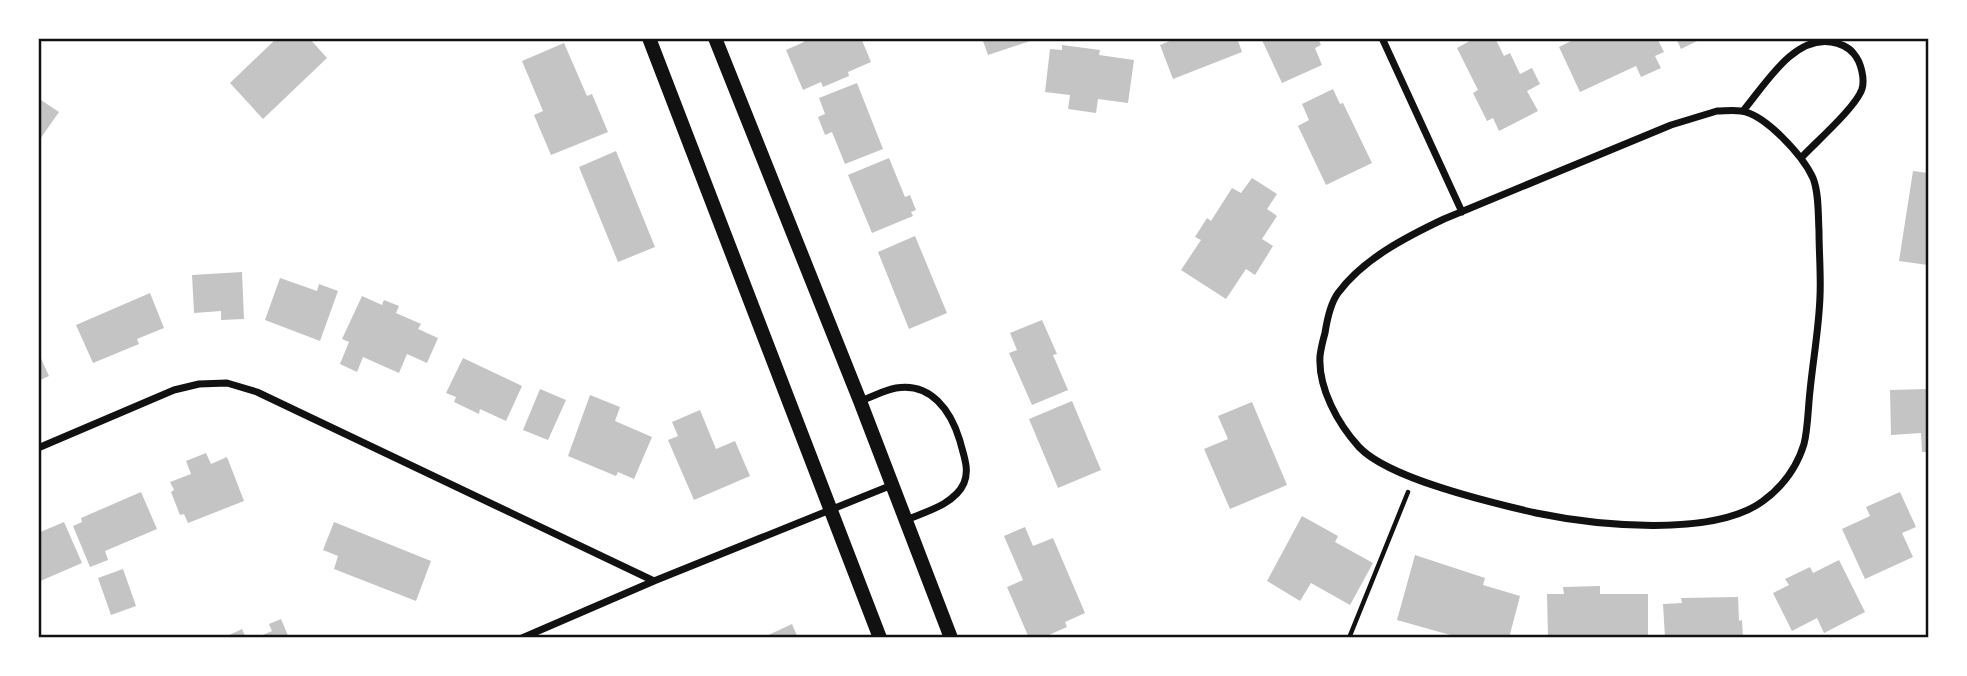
<svg xmlns="http://www.w3.org/2000/svg" width="1967" height="676" font-family="'Varela Round',sans-serif">
<style>
.building{fill:#c4c4c4}
.lines{fill:none;stroke-linecap:round;stroke-linejoin:round}
.path{stroke:#111;stroke-width:4.5}
.minor{stroke:#111;stroke-width:7}
.secondary{stroke:#111;stroke-width:14}
.neatline{fill:none;stroke:#111;stroke-width:2.5}
</style>
<rect width="100%" height="100%" fill="#fff"/>
<path class="building" d="M277,38H309L327,58L263,119L230,83Z
M802,38H861L871,62L848,72L849,76L823,87L821,82L803,90L786,50L804,42Z
M982,38H1029L1030,41L988,55Z
M1177,38H1237L1242,52L1173,79L1160,45Z
M1261,38H1318L1321,45L1315,48L1322,65L1282,83Z
M1475,38H1495L1504,56L1510,53L1520,74L1532,68L1540,84L1527,91L1538,111L1499,131L1493,118L1487,121L1473,93L1478,90L1457,48Z
M1577,38H1657L1664,52L1655,56L1661,68L1641,77L1636,66L1580,92L1559,47Z
M1676,38H1703L1681,49Z
M564,43L587,96L592,94L608,132L551,155L534,115L543,111L522,61Z
M1062,45L1100,50L1099,55L1134,60L1128,103L1098,99L1096,113L1068,109L1070,95L1045,92L1050,49L1062,50Z
M857,83L883,149L845,164L832,132L825,135L818,117L825,114L819,98Z
M1333,89L1340,104L1343,103L1372,163L1326,185L1298,126L1309,120L1302,104Z
M38,98L59,112L38,142Z
M616,151L655,247L618,262L579,167Z
M889,158L905,197L910,195L916,210L911,212L913,216L872,233L848,175Z
M1913,171L1928,173V265L1899,261Z
M1252,178L1277,194L1267,209L1277,216L1262,239L1273,246L1255,275L1246,269L1226,299L1181,270L1201,240L1195,237L1207,218L1211,221L1232,188L1241,193Z
M915,236L947,313L909,329L878,252Z
M242,272L244,319L221,320V311L194,313L192,275Z
M280,278L317,291L319,284L338,291L320,341L265,320Z
M150,293L164,328L137,339L139,344L93,363L76,325Z
M362,296L382,305L384,300L399,306L396,313L421,324L418,329L438,338L427,363L407,354L399,373L363,357L357,372L340,364L349,342L342,339Z
M1042,320L1057,354L1053,355L1068,390L1032,405L1009,353L1017,350L1010,333Z
M38,352L49,376L38,381Z
M463,358L522,386L506,421L480,409L479,414L454,402L456,397L446,393Z
M540,389L566,400L548,440L523,430Z
M1928,389V452H1922L1921,433L1891,435L1890,390Z
M590,395L620,407L615,421L652,437L634,479L618,472L616,476L568,456Z
M1072,401L1101,470L1058,488L1029,419Z
M1252,402L1287,485L1230,509L1204,449L1228,439L1218,416Z
M700,410L716,449L735,441L750,476L694,500L668,440L678,436L672,422Z
M206,453L211,464L227,457L244,501L188,523L184,514L180,515L171,492L174,490L170,482L191,474L186,461Z
M141,492L157,529L105,551L108,560L90,567L73,526L82,522L81,518Z
M1900,492L1916,527L1902,533L1913,557L1865,579L1842,529L1870,516L1866,507Z
M1302,516L1338,536L1335,542L1373,563L1350,605L1311,583L1300,601L1267,581Z
M64,522L82,563L38,582V533Z
M334,522L431,561L416,601L334,569L338,556L323,550Z
M1025,527L1033,546L1053,538L1085,613L1065,622L1067,627L1042,638H1029L1007,587L1023,580L1004,536Z
M1415,555L1485,578L1483,585L1520,596L1509,638L1483,635V638H1461L1397,620Z
M1839,560L1865,612L1824,633L1817,618L1792,631L1773,593L1789,585L1785,579L1810,567L1813,573Z
M123,569L136,606L111,615L98,578Z
M1600,586V594H1648V638H1548L1547,594H1564L1563,587Z
M1738,597L1739,621L1742,620L1743,638H1665L1663,604L1682,603L1681,598Z
M281,619L289,638H256L272,631L269,624Z
M792,624L798,638H762Z
M242,629L246,638H223Z"/>
<g class="lines">
<path class="path" d="M1349,638L1408,492"/>
<path class="minor" d="M1382,38L1462,212
M1717,111C1724,111 1733,110 1741,111C1765,114 1803,156 1813,178C1819,193 1818,214 1819,231C1819,252 1821,275 1820,296C1819,328 1813,360 1810,391C1808,408 1808,428 1804,444C1797,467 1782,487 1763,501C1713,538 1594,525 1536,513C1492,503 1389,479 1359,447C1338,424 1318,388 1320,356C1321,348 1323,340 1325,333C1327,320 1330,304 1338,293C1363,259 1406,237 1444,219L1671,125Z
M1743,111C1765,85 1793,36 1831,42C1839,43 1849,47 1854,54C1861,62 1865,79 1862,89C1856,107 1816,142 1802,157
M860,401C872,397 884,390 896,388C931,382 951,411 960,441C963,454 970,469 964,483C955,504 925,512 906,520
M38,448L174,390L199,384L227,383L257,392L654,581
M522,638L654,581L892,485"/>
<path class="secondary" d="M649,38L880,638
M715,38L860,401L951,638"/>
</g>
<rect width="1967" height="676" fill="none" stroke="#ffffff" stroke-width="80"/>
<rect x="40" y="40" width="1887" height="596" class="neatline"/>
</svg>
